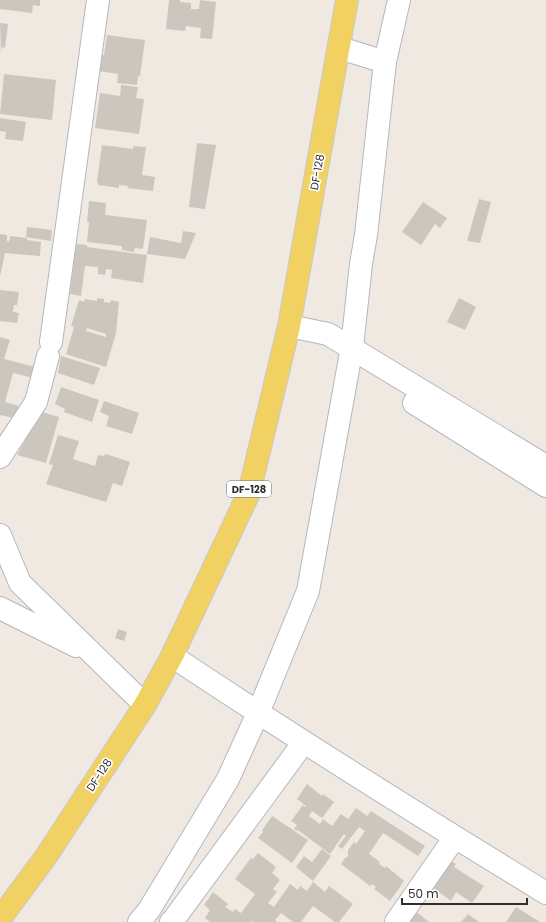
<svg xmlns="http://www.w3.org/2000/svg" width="546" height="922" font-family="Poppins,sans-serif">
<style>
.building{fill:#cbc7bf;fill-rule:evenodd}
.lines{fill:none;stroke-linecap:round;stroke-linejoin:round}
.minor-casing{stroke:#b4b7c1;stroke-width:24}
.major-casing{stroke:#c9c9c9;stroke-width:24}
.minor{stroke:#fff;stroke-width:22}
.major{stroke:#f2d163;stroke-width:22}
.labels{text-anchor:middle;stroke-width:3.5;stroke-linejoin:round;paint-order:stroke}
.shield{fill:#fff;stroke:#6d6d6d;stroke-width:1}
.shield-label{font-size:10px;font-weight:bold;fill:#2e2e2e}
.street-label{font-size:11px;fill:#2e2e2e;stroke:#fff}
</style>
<rect width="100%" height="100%" fill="#efe9e1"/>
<path class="building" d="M0,0H40V6L33,5L32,13L0,9Z
M169,0H180V2L191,3V9H199L200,0L216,2L212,39L200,38L201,28L186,26L185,31L166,29Z
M0,23L8,24L5,48L2,47L1,52Z
M107,35L145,40L140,76H138L137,85L117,83L118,74L99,71L100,55H104Z
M4,74L56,80L52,120L0,114Z
M121,85L138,87L136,98L144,99L139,134L95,128L100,93L120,96Z
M0,118L26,122L23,141L5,139L6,132L0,131Z
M197,143L216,145L205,209L189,207Z
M102,145L133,149V146L146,147L142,175L155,177L153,191L127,188L128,186L119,185V188L98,185V182H97Z
M479,199L491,202L480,243L467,241Z
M89,201L106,203L105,215L147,220L143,249L135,248L134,252L122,250V246L87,242L89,222H87Z
M423,202L447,218L440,228L435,224L421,245L402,232Z
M27,227L52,230L51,241L26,237Z
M183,231L196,233L185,259L147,254L150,237L181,243Z
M0,234L7,235V241L9,242L10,236L27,238V240L41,242L40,256L5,253L0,276Z
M76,244L87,245V247L147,255L143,283L111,278L112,270L106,269L105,275L98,274V267L85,266L81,296L70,294Z
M0,290L19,292L17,305H14L13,312L19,313L17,323L0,321Z
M97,298L104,299V302L110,303L111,300L119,302L116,333L106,367L66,354L74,327L71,326L79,300L84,302L85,299L97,301ZM87,328L106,334V337L86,331Z
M459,298L476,307L465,330L447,322Z
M0,337L10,340L4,359L35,367L33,378L13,373L5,402L19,406L13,418L0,415Z
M61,356L100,368L94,385L58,373Z
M61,387L99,400L92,422L64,412L65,409L55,404Z
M104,401L139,413L132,434L106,426L109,416L100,412Z
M42,412L59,417L46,463L17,455L33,426H34Z
M58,435L79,441L73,459L95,466L98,455L103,456L106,454L130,462L122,486L113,483L106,502L46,484L53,465L49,464Z
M118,629L127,632L124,641L115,638Z
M307,784L322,796L323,794L334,802L322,818L312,811L309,816L320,824L323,819L332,826L341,814L348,819L356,808L367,816L371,811L425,846L418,856L383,833L369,854L380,862L379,864L385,868L386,866L404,881L390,901L374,889L376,887L372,884L370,886L341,864L345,858L348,856V850L354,842L356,844L365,831L359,827L342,849L338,846L346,836L344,834L330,854L298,830L297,831L294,829L297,825L291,821L303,805L305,807L306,806L297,799Z
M272,816L308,840L292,863L258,838L263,832L262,830Z
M322,849L331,856L313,881L296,867L304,856L312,862Z
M258,853L276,867L272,873L280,880L273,889L277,892L268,903L274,907L290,884L298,890L300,886L307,891L313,882L325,892L329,886L353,904L339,922H335L313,906L301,922H293L281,913L275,920L277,922H253L251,921L250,922H210L205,918L210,910L204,905L213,892L228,904L225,907L233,912L235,909L241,913L255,894L235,879L251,858L253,859Z
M449,860L456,864L454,867L484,886L472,903L456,892L451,901L431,886Z
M516,907L540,922H506Z
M414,910L429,922H406Z
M468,914L479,922H461Z"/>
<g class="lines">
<defs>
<path id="minor" d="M340,48L385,62
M289,326L328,334L546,466
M51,342L98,0
M414,403L546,486
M0,457L36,402L48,356
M0,535L20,583L145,705
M0,608L76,646
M172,656C295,738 420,816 546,893
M139,922L149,910L228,779L258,713L308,591L352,347L361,264L366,235L385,62L399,0
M171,922L174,919L304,742
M396,922L455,837"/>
<path id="major" d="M0,919L47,855L145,705L172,656L249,493L289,326L347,0"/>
</defs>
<use href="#minor" class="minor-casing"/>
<use href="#major" class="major-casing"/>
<use href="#minor" class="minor"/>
<use href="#major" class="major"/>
</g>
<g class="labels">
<rect class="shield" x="227" y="481" width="44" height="16" rx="3"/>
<g class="shield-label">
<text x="249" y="493">DF-128</text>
</g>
<g class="street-label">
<text transform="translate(317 172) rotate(-80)" y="4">DF-128</text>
<text transform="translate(99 775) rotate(-57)" y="4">DF-128</text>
</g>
</g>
<path d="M402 898v6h125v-6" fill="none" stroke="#2e2e2e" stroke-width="2"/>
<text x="408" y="898" font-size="12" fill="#2e2e2e" stroke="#ffffff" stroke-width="3" paint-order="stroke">50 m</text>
</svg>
